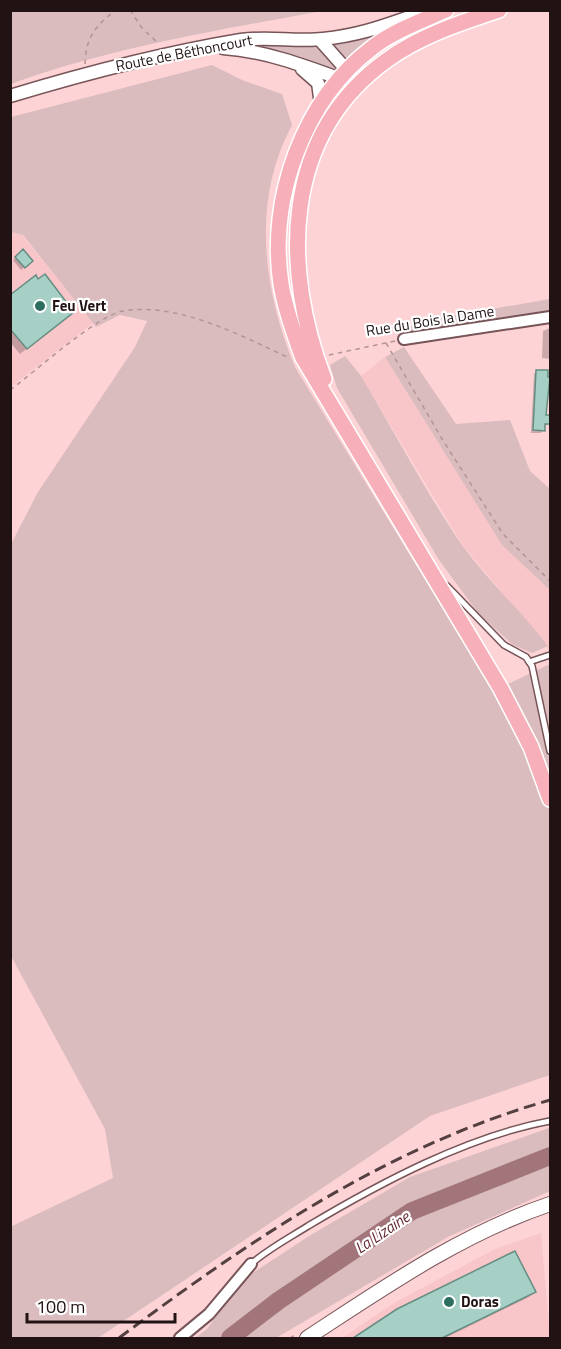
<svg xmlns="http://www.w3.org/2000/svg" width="561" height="1349" font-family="'Titillium Web',sans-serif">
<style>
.built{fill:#f8c5c9}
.green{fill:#dbbcbe}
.shadow{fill:#0003}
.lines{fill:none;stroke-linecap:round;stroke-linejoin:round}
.river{stroke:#a17579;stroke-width:18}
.building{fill:#a6d0c5;stroke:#658d82;stroke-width:1.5}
.service-casing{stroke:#775457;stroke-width:8}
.minor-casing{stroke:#775457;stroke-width:14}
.tertiary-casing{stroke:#775457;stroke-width:15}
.secondary-casing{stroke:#775457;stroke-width:16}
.primary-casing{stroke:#fff;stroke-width:18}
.path{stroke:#b39395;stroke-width:1.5;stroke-dasharray:4.5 4.5;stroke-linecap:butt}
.service{stroke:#fff;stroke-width:5}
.minor{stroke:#fff;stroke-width:10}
.tertiary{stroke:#fff;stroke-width:12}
.secondary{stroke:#fff;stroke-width:14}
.primary{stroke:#f7b0b9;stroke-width:15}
.rail{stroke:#544041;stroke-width:3;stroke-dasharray:12 6;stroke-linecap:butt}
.poi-dot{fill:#2d7061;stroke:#fff;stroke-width:2}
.labels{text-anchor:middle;stroke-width:4.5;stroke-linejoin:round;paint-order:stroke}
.street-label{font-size:15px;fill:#211314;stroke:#fff}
.poi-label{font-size:15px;font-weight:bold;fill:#211314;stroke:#fff;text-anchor:start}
.water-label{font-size:16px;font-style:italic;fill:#662b33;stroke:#fff}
</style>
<rect width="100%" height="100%" fill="#fdd3d6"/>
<path class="built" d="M10,232L22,235L93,323L12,386Z
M385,357L502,545L550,590V651L462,544L361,376Z
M541,1233L550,1338H342L394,1303L495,1249Z"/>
<path class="green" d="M11,10H322V11C218,30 110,48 11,84Z
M383,31L349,61L332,44V43Z
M252,43L319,45L341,70L338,72L301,57L252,46Z
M212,65L242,80L282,94L292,125C251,201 263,290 295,367L493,691L550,664V1075L430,1116L98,1338H11L10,1227L113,1178L105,1129L11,956V544L38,492L135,347L147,321L120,315L96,327L23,235L11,232V117Z
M550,299V311L423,333L401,329L439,318Z
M404,347L456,424L510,420L530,471L550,489V590L502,545L385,357Z
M345,356L361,376C394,431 426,493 462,545C488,581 521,611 548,646L532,653L513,645L478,613L439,560L337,388L330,365Z
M549,1128L550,1191L448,1237L276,1338H195L207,1329L242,1280L309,1236L410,1177Z"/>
<path class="shadow" d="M23,251L31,261L21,270L13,260Z
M10,297L66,317L20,354L10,342Z
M550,328V359L542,358L543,331Z
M537,371L550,379L544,416L549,424L544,426L541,433H531L534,374Z
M534,1292L529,1297L445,1338H356L398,1310Z"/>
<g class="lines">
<path class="river" d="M230,1338L278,1301L412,1211L550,1156"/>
</g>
<path class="building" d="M23,249L33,261L25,268L15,257Z
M45,274L74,312L27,349L10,329V295L36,275L38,279Z
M536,370H548V377H550L546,415H550V424H545V431L533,430Z
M515,1251L536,1292L442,1338H353L397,1309Z"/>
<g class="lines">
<defs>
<path id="service" d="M447,586L504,645L526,657L532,666L550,751
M529,662L550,655
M251,1264C268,1249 289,1238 308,1226C380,1183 468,1136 550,1121"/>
<path id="minor" d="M404,339L550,317
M180,1338L209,1314L251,1264"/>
<path id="tertiary" d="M320,40L352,76
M223,48C269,51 313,69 357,85
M302,69L318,83L321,105
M10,96C86,73 163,53 241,40C268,36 296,42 323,39C363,35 388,24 424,12"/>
<path id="secondary" d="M307,1338C385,1287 461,1234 550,1204"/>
<path id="primary" d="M446,10C421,21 394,31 373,47C303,100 268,199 281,284C285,309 294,334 303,358L501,689L531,747L550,799
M324,379C282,269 281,136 387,60C420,36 460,23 499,10"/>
</defs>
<use href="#service" class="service-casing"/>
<use href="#minor" class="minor-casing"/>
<use href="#tertiary" class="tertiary-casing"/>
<use href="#secondary" class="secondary-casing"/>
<use href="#primary" class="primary-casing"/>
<path class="path" d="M130,10L142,28L159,44
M85,64C86,37 95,26 116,10
M386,343L442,439L503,534L550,581
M329,355L395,341
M10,390C35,372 96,316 123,311C178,302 240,335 289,358
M290,1338L296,1334"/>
<use href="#service" class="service"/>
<use href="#minor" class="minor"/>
<use href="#tertiary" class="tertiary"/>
<use href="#secondary" class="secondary"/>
<use href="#primary" class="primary"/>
<path class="rail" d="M119,1338C251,1239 389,1146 550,1100"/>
</g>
<g class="poi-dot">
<circle cx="40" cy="306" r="6"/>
<circle cx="449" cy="1302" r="6"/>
</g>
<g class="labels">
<g class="street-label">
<text transform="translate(184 53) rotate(-11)" y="5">Route de Béthoncourt</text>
<text transform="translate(430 321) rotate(-9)" y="5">Rue du Bois la Dame</text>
</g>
<g class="poi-label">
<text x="52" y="311">Feu Vert</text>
<text x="461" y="1307">Doras</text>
</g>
<g class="water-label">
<text transform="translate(382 1232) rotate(-34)" y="6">La Lizaine</text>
</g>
</g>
<rect width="561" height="1349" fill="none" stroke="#211314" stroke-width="24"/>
<path d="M27 1313v9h148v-9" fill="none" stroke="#211314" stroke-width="3"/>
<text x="36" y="1313" font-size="18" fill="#211314" stroke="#ffffff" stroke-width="4.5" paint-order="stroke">100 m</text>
</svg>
